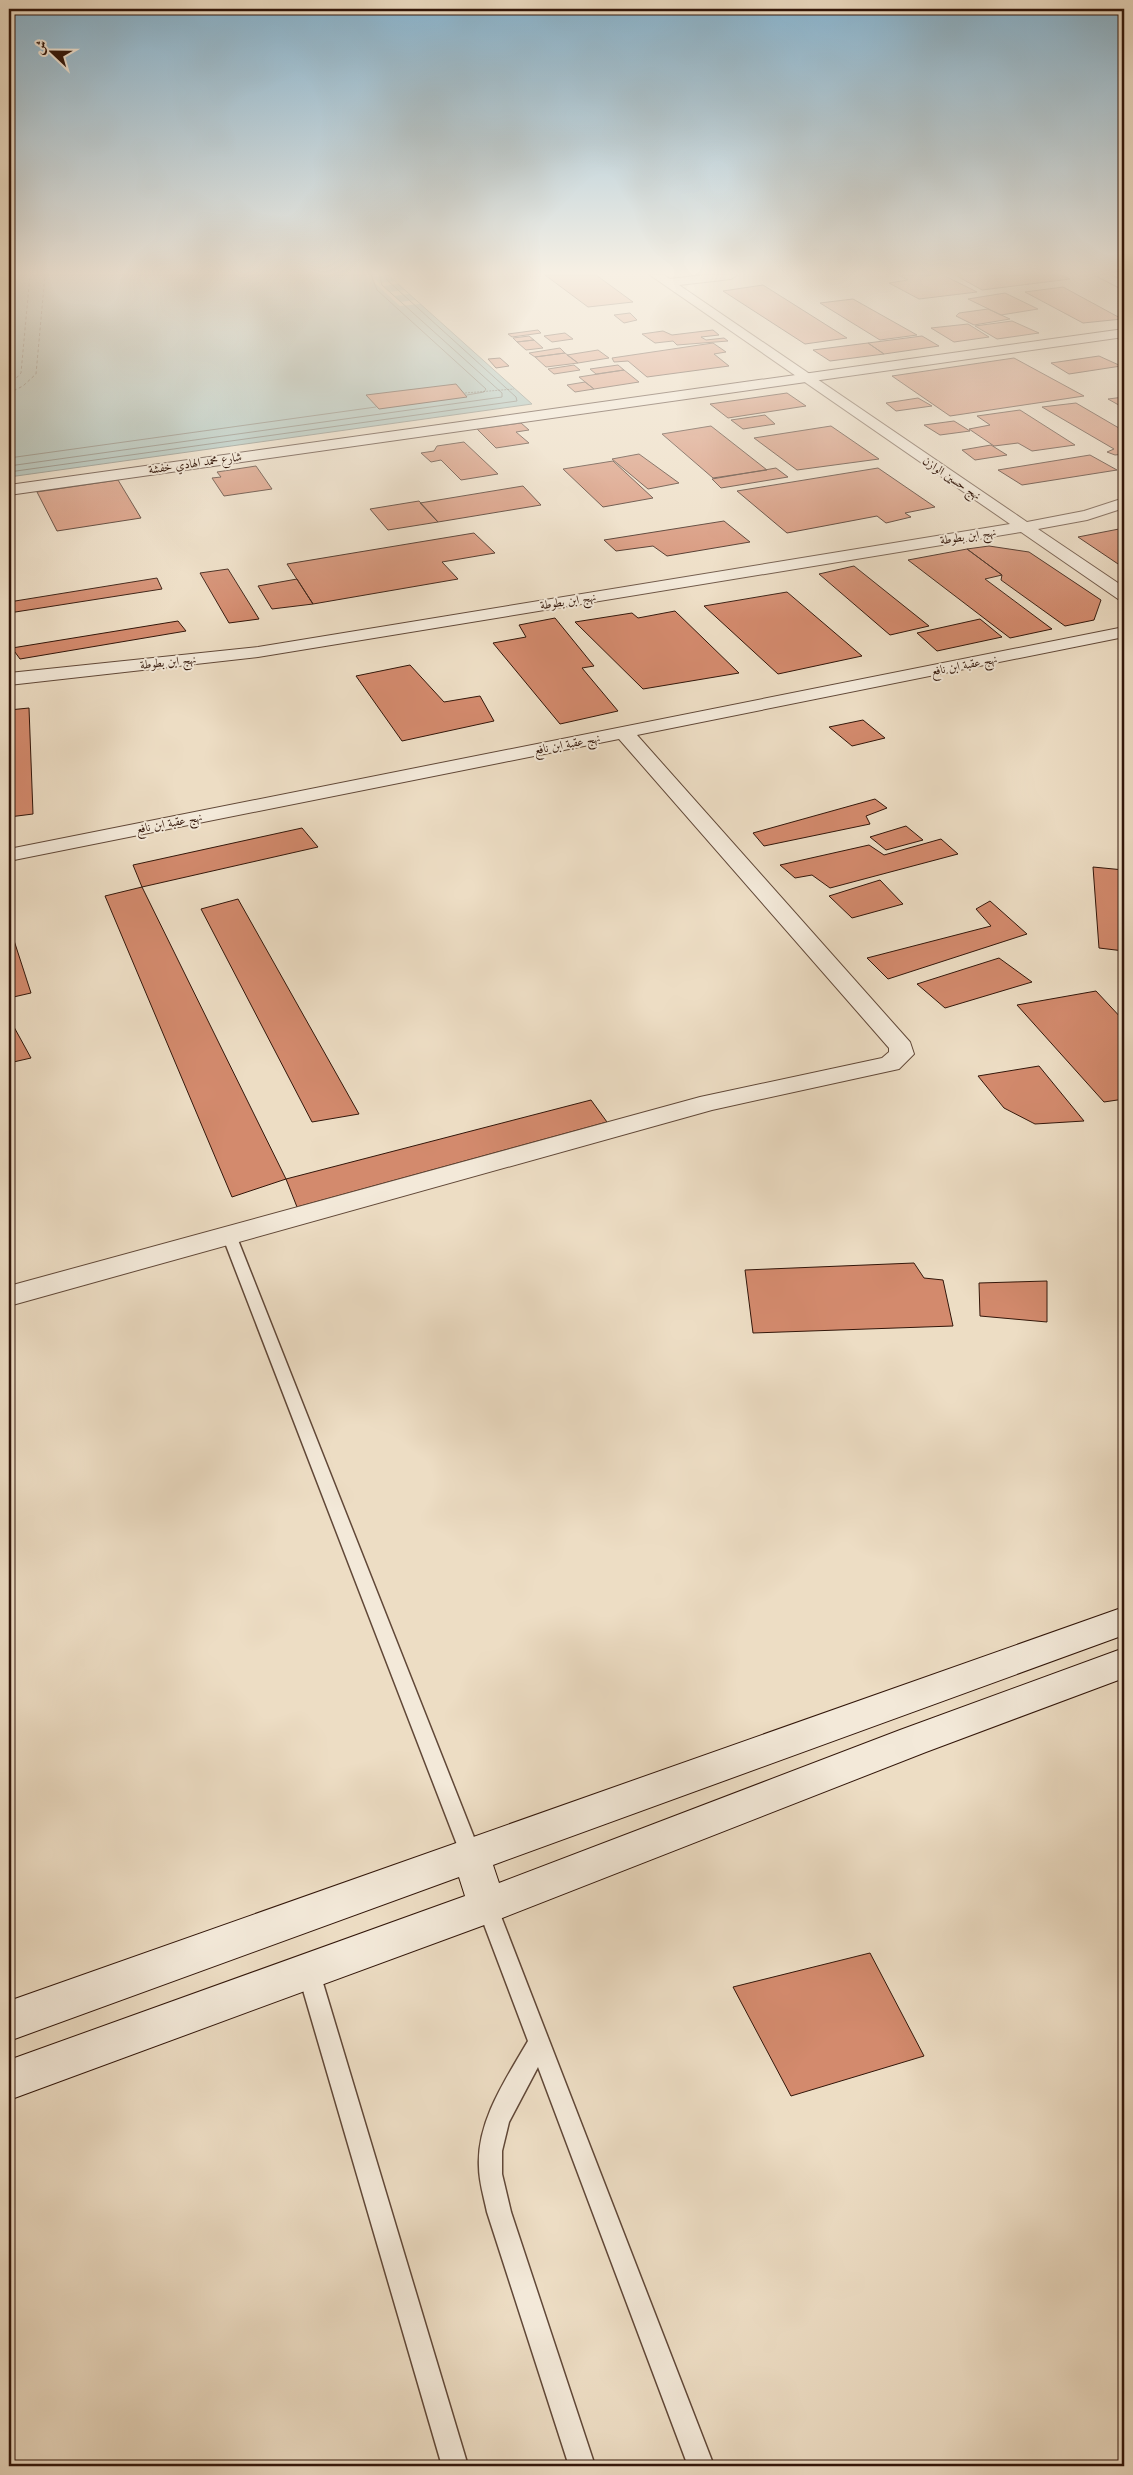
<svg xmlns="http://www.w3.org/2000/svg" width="1133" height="2475" font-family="'Libre Caslon Text',Amiri,serif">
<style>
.water{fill:#99bbb7;stroke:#707972}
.pier{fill:#edddc4}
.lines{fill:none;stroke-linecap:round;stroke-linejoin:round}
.shore{stroke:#666860;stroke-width:1}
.ferry{stroke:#565047;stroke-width:1;stroke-dasharray:3 2.5;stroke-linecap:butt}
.building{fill:#d38a6d;stroke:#32160a}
.lane-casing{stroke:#614838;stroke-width:3}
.street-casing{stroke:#614838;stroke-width:2}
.secondary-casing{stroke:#32160a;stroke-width:2}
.path{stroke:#32160a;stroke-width:1;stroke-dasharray:0.5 1;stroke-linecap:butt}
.lane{fill:#f3e9d9;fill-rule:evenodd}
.street{fill:#f3e9d9;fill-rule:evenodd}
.secondary{fill:#f3e9d9;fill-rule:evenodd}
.labels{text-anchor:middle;stroke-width:4;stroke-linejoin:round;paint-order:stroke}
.far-street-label{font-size:12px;fill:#32160a;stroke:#f3e9d9}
</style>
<rect width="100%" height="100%" fill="#edddc4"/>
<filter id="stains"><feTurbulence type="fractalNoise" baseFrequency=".004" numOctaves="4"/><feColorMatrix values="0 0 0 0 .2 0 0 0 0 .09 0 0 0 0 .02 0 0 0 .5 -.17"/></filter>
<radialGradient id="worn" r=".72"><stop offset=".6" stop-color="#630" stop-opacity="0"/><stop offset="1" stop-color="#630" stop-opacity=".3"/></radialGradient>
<path class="water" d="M9,275H388L532,404L9,477Z"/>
<path class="pier" d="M366,275H388L374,277L379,283L395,281L398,284L384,286L389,292L404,290L409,294L394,296L400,302L415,300L420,304L400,306Z"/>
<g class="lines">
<path class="shore" d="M371,275L377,290L486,389L484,392L467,395
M9,458L376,407
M9,466L502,397V393L382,285L379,275
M9,472L517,401L516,397L387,280L385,275"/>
<path class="ferry" d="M9,386L21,373L30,275
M9,393L23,386L36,374L45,275"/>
</g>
<path class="building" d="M545,275H596L633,302L588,307Z
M898,275H943L977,292L919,299L889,283L908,280Z
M955,275H1061L1070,279L982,290Z
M763,285L847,338L805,344L723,291Z
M1063,287L1122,319L1083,323L1025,292Z
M1005,293L1038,309L1001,315L968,299Z
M853,299L917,335L880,340L820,303Z
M988,309L1010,319L974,325L956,316L959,313Z
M630,313L637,320L624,323L614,315Z
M1012,321L1039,333L997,339L975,326Z
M968,324L989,337L954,342L931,328Z
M538,330L541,333L512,337L508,334Z
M713,330L719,335L701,337L706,340L724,338L728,341L677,345L673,341L655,343L642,334L663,331L672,335Z
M565,333L573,339L552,342L544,336Z
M529,336L534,340L517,342L513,338Z
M922,336L939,346L884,354L868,343Z
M534,340L543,348L526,350L517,342Z
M713,343L726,352L714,354L729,366L647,377L628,361L614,362L612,358Z
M868,343L884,354L830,361L813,350Z
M560,348L565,353L535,357L529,353Z
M598,350L609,358L578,363L567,355Z
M565,353L578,363L546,367L535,357Z
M1099,356L1121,366L1069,374L1051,363Z
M500,358L509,366L496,368L488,359Z
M1014,358L1084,396L950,416L892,376Z
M574,365L580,370L554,374L548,369Z
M618,365L624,370L596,374L590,369Z
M624,370L639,382L594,389L579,377Z
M585,382L594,389L575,392L567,385Z
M456,384L467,397L379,409L366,395Z
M787,393L806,406L728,418L710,404Z
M1124,397V408L1108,399Z
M918,398L932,406L896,411L886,403Z
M1076,403L1124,431V454L1115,455L1107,452L1114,449L1042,407Z
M1020,410L1075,445L1032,451L1018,443L994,446L969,429L990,425L977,416Z
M765,415L775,424L743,429L731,420Z
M954,421L970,431L940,435L924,425Z
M521,423L529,430L516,432L529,443L496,448L477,429Z
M711,426L767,470L713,478L662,434Z
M831,426L879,459L797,470L754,438Z
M464,442L498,474L461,480L441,460L431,462L421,453L434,451L437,446Z
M991,445L1007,455L975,460L962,450Z
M639,454L679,483L648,489L612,459Z
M1090,455L1117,470L1022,485L998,470Z
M613,461L653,498L603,507L563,469Z
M256,466L272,489L224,496L212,478L221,477L217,472Z
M776,468L788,477L721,488L712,479Z
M878,468L935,507L905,513L911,517L886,523L877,516L787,533L737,491Z
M118,480L141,518L57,531L37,492Z
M523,486L541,505L438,522L420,503Z
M419,501L438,522L388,530L370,509Z
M724,521L750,542L667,556L653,546L616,551L604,540Z
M1124,528V568L1078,537Z
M474,533L495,553L442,562L458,579L313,604L287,564Z
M989,546L1029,552L1101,600L1094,620L1065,626L1001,580L1002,575L967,549Z
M967,549L1002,575L985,579L1052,629L1010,638L908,560Z
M854,566L929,626L890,635L819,574Z
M228,569L259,619L229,623L200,573Z
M157,578L162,589L9,613V602Z
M297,579L313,604L272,609L258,586Z
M787,592L862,656L778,674L704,606Z
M675,611L739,673L643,689L575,622L632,613L638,618Z
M555,618L594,666L582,668L618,711L560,724L493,643L526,637L519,625Z
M980,619L1002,637L937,651L917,633Z
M178,621L186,631L20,659L12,648Z
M410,665L444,702L480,696L494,721L402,741L356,676Z
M29,708L33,814L9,817V710Z
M863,720L885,738L852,746L829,727Z
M875,799L887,808L866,816L870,824L764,846L753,833Z
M906,826L923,840L886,850L870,837Z
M302,828L318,847L142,887L133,865Z
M941,839L958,854L830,888L812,875L795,878L780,865L869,845L884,855Z
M1093,867L1124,870V951L1099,948Z
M880,880L903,904L852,918L829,896Z
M142,887L286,1179L232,1197L105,896Z
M238,899L359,1114L312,1122L201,909Z
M990,901L1027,934L888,979L867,958L991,926L976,909Z
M9,925L31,993L9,998Z
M999,958L1032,982L945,1008L917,984Z
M1096,991L1124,1021V1099L1104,1102L1017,1005Z
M14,1027L31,1058L9,1063V1029Z
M1039,1066L1084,1121L1035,1124L1004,1108L978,1076Z
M591,1100L607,1122L297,1207L286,1179Z
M914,1263L924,1278L943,1280L953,1326L753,1333L745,1270Z
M1047,1281V1322L980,1316L979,1283Z
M870,1953L924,2056L791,2096L733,1987Z"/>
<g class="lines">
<defs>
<path id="lane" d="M229,1230L236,1235L481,1855L478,1862L471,1864L464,1862L461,1855L222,1235Z
M487,1896L494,1899L497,1906L714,2466H688L538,2067L509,2122L502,2151V2174L511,2212L595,2466H569L487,2212C484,2197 479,2182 479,2166C477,2121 506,2079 528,2041L477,1906L480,1899Z
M309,1963L317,1966L320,1973L468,2466H442L298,1973L301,1966Z"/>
<path id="street" d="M650,275H664L670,279L704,275H737L731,279L679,285L1027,522L1084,511L1124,498V508L1087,520L1038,529L1124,587V600L1118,599L1021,532L258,657L9,685V673L258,647L1010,524Z
M1095,275H1110L1124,281V290Z
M1124,627V637L637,735L910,1042L914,1054L899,1069L712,1110L9,1306V1286L700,1097L882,1058L889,1052V1048L619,739L9,861V849Z"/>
<path id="secondary" d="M1124,329V337L9,495V485Z
M1124,1607V1635L493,1865L499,1883L900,1730L1124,1648V1678L926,1752L487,1924L9,2100V2060L465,1896L459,1877L9,2041V2001Z"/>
</defs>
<use href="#lane" class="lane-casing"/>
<use href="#street" class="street-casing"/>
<use href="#secondary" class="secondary-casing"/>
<path class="path" d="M465,393L514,389"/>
<use href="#lane" class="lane"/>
<use href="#street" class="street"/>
<use href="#secondary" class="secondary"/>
</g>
<linearGradient id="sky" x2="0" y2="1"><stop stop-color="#88b7d4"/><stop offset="0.44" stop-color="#f7f0e4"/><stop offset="1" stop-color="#f7f0e4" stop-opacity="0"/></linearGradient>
<rect width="1133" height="621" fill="url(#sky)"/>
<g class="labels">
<g class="far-street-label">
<text transform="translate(195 463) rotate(-8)" y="4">شارع محمد الهادي خفشة</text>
<text transform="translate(952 478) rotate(34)" y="4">نهج حسين الوازن</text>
<text transform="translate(968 536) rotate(-9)" y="4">نهج ابن بطوطة</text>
<text transform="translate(568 601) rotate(-9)" y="4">نهج ابن بطوطة</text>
<text transform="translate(168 662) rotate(-6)" y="4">نهج ابن بطوطة</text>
<text transform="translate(964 665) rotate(-11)" y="4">نهج عقبة ابن نافع</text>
<text transform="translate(567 744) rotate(-11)" y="4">نهج عقبة ابن نافع</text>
<text transform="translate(169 823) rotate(-11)" y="4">نهج عقبة ابن نافع</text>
</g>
</g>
<rect width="1133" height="2475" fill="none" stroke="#edddc4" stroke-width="30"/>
<rect x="10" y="10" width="1113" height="2455" fill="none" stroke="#32160a" stroke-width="2.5"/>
<rect x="15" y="15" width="1103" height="2445" fill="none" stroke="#32160a"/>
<g transform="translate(52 52) rotate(292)" stroke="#f3e9d9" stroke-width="4" paint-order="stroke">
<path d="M0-4L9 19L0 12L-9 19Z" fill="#32160a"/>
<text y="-8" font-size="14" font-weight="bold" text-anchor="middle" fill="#32160a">ش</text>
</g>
<rect width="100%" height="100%" filter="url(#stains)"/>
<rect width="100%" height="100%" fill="url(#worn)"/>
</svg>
